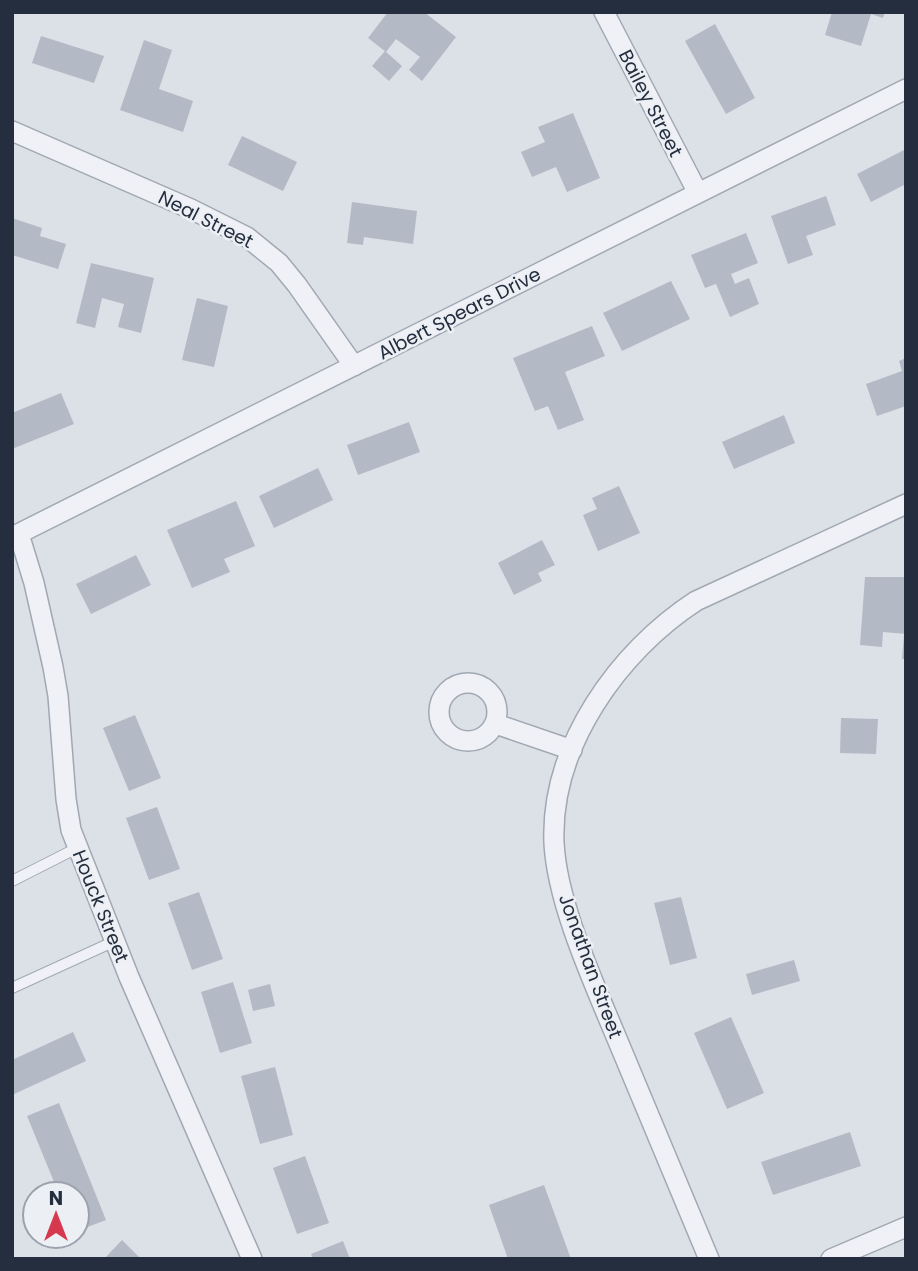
<svg xmlns="http://www.w3.org/2000/svg" width="918" height="1271" font-family="Poppins,sans-serif">
<style>
.building{fill:#b3bac5}
.lines{fill:none;stroke-linecap:round;stroke-linejoin:round}
.lane-casing{stroke:#a1a8b2;stroke-width:12}
.street-casing{stroke:#a1a8b2;stroke-width:22}
.lane{stroke:#eff1f6;stroke-width:10}
.street{stroke:#eff1f6;stroke-width:19}
.labels{text-anchor:middle;stroke-width:5;stroke-linejoin:round;paint-order:stroke}
.street-label{font-size:19px;fill:#252e3f;stroke:#ecf0f5}
</style>
<rect width="100%" height="100%" fill="#dce1e8"/>
<path class="building" d="M388,12H424L456,37L422,81L409,70L420,57L396,39L386,52L368,38Z
M832,12H885L883,18L871,14L861,46L825,35Z
M715,24L755,98L726,114L685,41Z
M41,36L104,56L94,83L32,63Z
M144,40L172,50L159,89L193,101L183,132L120,110Z
M385,51L402,66L389,81L372,66Z
M573,113L600,178L567,192L556,167L532,177L521,152L545,142L538,127Z
M242,136L297,162L283,191L228,165Z
M906,149V184L871,202L857,174Z
M826,196L836,225L806,236L813,255L788,264L771,216Z
M352,202L417,211L413,244L364,237L363,245L347,243Z
M12,218L42,228L40,236L66,244L58,269L12,255Z
M746,233L758,263L731,274L735,284L749,278L759,304L730,317L716,284L705,288L691,255Z
M91,263L154,278L141,333L118,327L124,304L102,298L95,328L76,323Z
M671,281L690,319L622,351L603,313Z
M197,298L228,306L214,367L182,360Z
M592,326L605,356L565,372L584,420L558,430L548,406L535,411L513,358Z
M906,358V406L877,416L866,384L902,371L899,361Z
M61,393L74,424L12,449V413Z
M784,415L795,443L734,469L722,442Z
M409,422L420,452L358,475L347,445Z
M318,468L333,500L274,528L259,496Z
M619,486L640,533L598,551L583,515L597,509L592,498Z
M236,501L255,546L224,559L230,572L192,588L167,530Z
M542,540L555,565L538,573L542,581L514,595L498,563Z
M136,555L151,585L91,614L76,584Z
M865,577H906V634L883,632L882,647L860,645Z
M904,635H906V659H902Z
M135,715L161,778L129,791L103,728Z
M841,718L878,719L876,754L840,753Z
M157,807L180,869L149,880L126,818Z
M199,892L223,959L192,970L168,903Z
M681,897L697,958L670,965L654,903Z
M794,960L800,981L752,995L746,974Z
M233,982L252,1043L220,1053L201,992Z
M270,984L275,1006L253,1011L248,990Z
M731,1017L764,1093L727,1109L694,1033Z
M73,1032L86,1061L12,1095V1060Z
M275,1067L293,1135L260,1144L241,1076Z
M59,1103L106,1220L77,1231V1194H59L27,1116Z
M850,1132L861,1166L773,1195L761,1162Z
M305,1156L329,1223L297,1234L273,1168Z
M544,1185L571,1259H508L489,1205Z
M122,1240L141,1259H104Z
M343,1241L350,1259H313L311,1254Z"/>
<g class="lines">
<defs>
<path id="lane" d="M12,881L77,848
M12,988L115,941"/>
<path id="street" d="M604,12L698,193
M12,131L191,209L247,237L279,263L297,285L354,366
M19,534L34,583L53,667L58,696L66,799L71,830L129,977L252,1259
M12,537L906,89
M439 712a29 29 0 1 1 58 0a29 29 0 1 1-58 0Z
M496,724L572,750
M709,1259C678,1184 647,1109 615,1034C592,979 557,902 554,843C550,746 619,651 696,601L906,504
M831,1259L906,1227"/>
</defs>
<use href="#lane" class="lane-casing"/>
<use href="#street" class="street-casing"/>
<use href="#lane" class="lane"/>
<use href="#street" class="street"/>
</g>
<g class="labels">
<g class="street-label">
<text transform="translate(651 103) rotate(63)" y="7">Bailey Street</text>
<text transform="translate(206 219) rotate(27)" y="7">Neal Street</text>
<text transform="translate(459 313) rotate(-27)" y="7">Albert Spears Drive</text>
<text transform="translate(101 906) rotate(68)" y="7">Houck Street</text>
<text transform="translate(591 966) rotate(70)" y="7">Jonathan Street</text>
</g>
</g>
<rect width="918" height="1271" fill="none" stroke="#252e3f" stroke-width="28"/>
<g transform="translate(56 1215)"><circle r="33" fill="#ecf0f5" stroke="#9ca2ac" stroke-width="2"/>
<path d="M0-5L12 26L0 18L-12 26Z" fill="#d6384d"/>
<text y="-10" font-size="19" font-weight="bold" text-anchor="middle" fill="#252e3f">N</text>
</g>
</svg>
